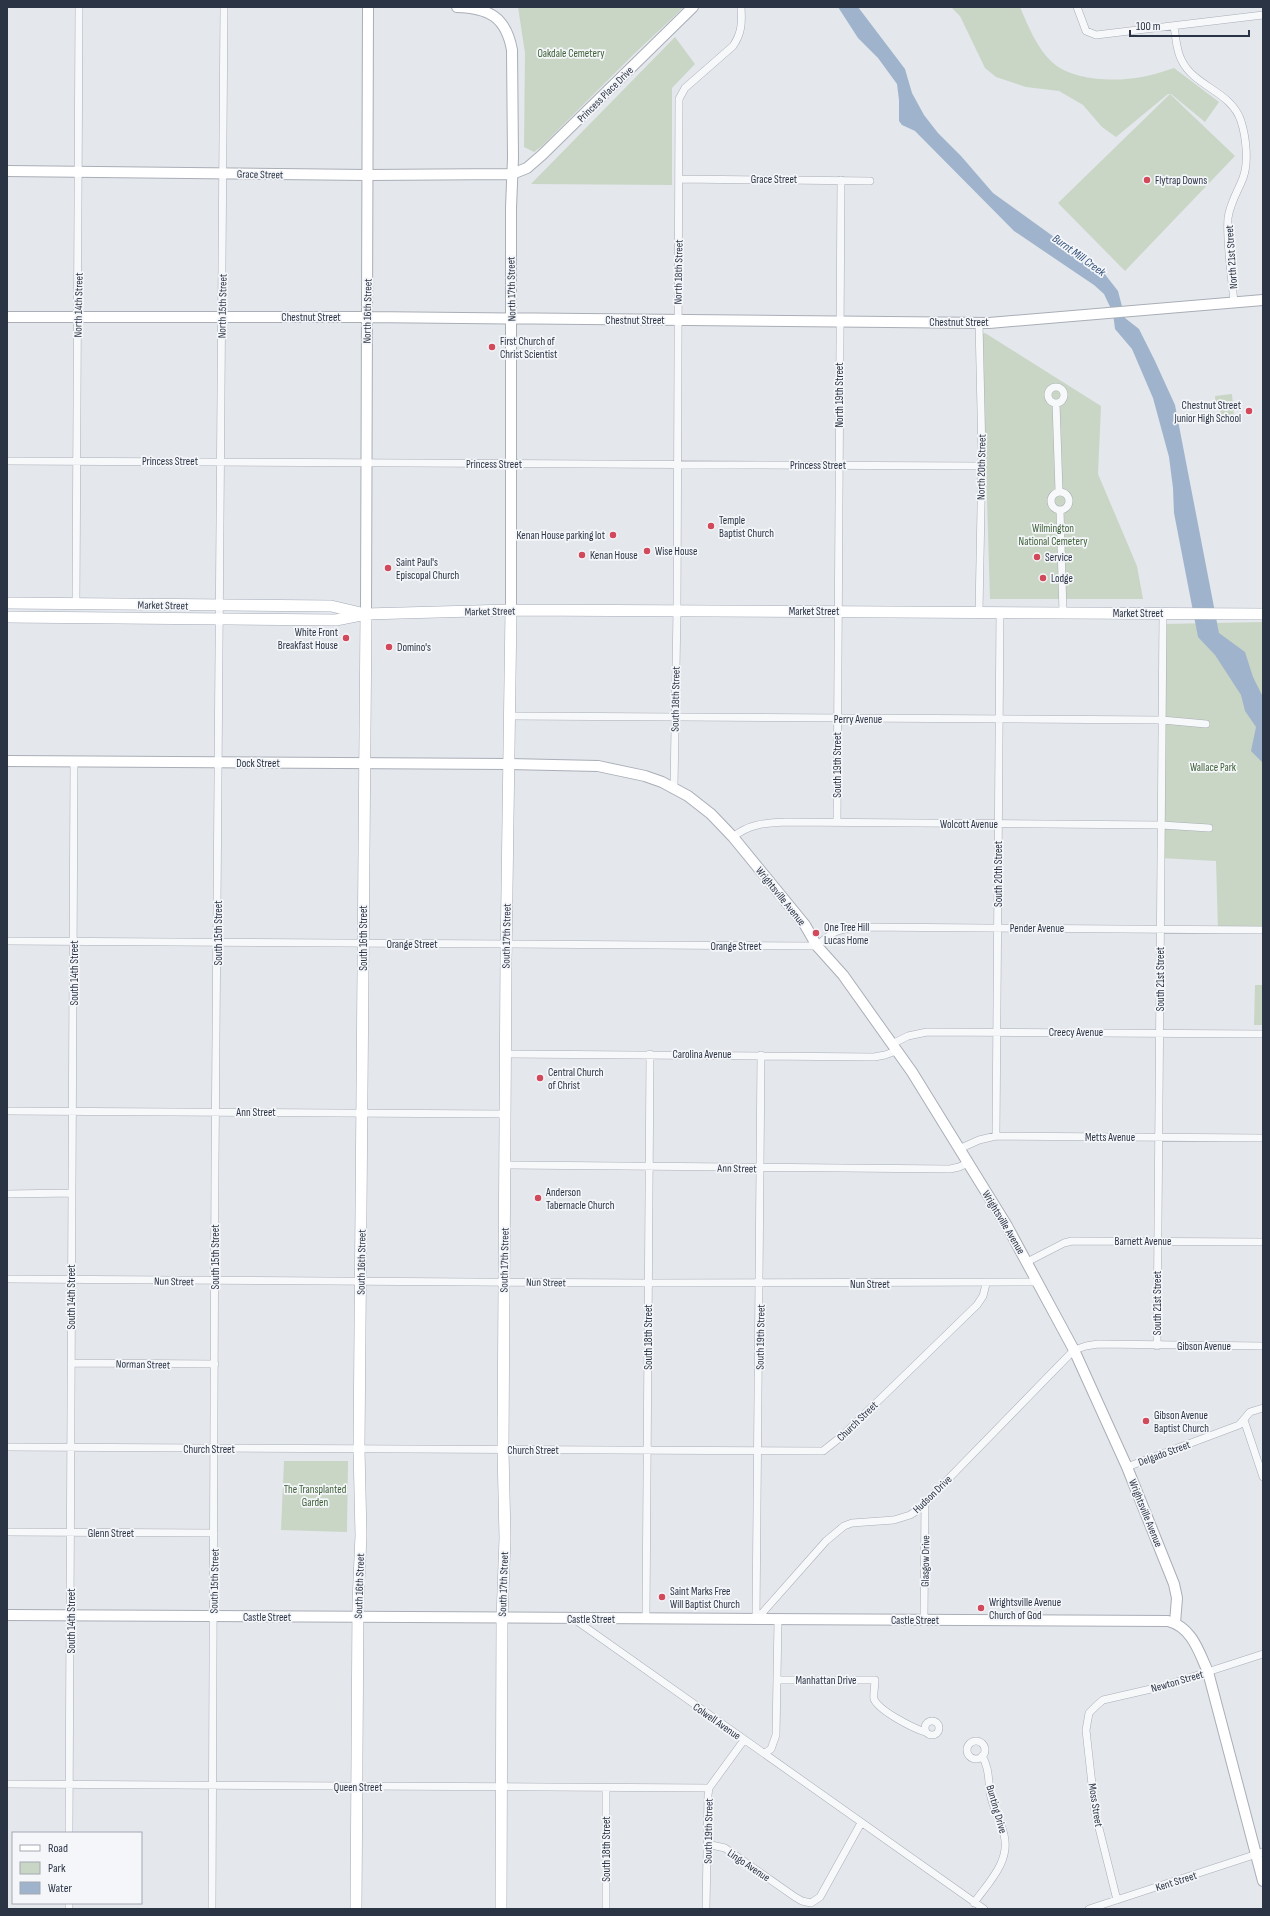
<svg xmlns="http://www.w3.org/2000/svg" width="1270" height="1916" font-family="'Sofia Sans Condensed',sans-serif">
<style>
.green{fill:#c9d6c5}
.water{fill:#9fb4cc}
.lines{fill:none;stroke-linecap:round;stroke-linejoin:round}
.street-casing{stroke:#a9aeb7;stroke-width:8}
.secondary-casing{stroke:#a9aeb7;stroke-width:12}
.primary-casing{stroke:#a3abb8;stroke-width:12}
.street{stroke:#f7f8fa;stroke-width:7}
.secondary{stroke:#fff;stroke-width:10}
.primary{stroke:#fff;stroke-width:11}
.poi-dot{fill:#d1495b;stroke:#f4f6f9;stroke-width:1.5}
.labels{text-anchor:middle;stroke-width:3.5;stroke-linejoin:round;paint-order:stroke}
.park-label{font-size:11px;fill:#3f6138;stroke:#f4f6f9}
.street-label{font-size:11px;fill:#2b3445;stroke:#f4f6f9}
.poi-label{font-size:11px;fill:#2b3445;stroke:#f4f6f9;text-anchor:start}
.water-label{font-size:12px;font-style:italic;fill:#34527a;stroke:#f4f6f9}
</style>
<rect width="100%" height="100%" fill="#e4e7ec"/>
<path class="green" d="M518,7H684L634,54L542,146L534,152L524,147L525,53Z
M951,7H1020C1028,26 1037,48 1052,62C1072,81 1116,82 1142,77C1153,75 1164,71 1174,68L1219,102L1205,122L1171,94H1168L1116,137L1102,127L1083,105L1059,91L1026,87L996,77L985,68L960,16Z
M675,37L695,64L672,88V185L531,184Z
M1170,94L1235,156L1125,271L1058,203Z
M985,333L1101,406L1098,474L1137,566L1143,599H990L982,334Z
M1232,394L1234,416L1221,417L1220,407H1216L1215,396Z
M1263,622V930H1218L1216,861L1161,858L1163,624Z
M1255,985H1263V1025H1254Z
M284,1461H348L347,1532L281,1530Z"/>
<path class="water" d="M838,7H858L905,69L912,93L924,115L938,133L961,156L993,193L1104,273L1118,291L1125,318L1139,329L1155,361L1175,405L1219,633L1245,652L1253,677L1263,697V763L1251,751L1256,727L1245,711L1241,695L1215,655L1198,637L1174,513L1173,488L1169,457L1153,398L1132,349L1115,329L1113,313L1104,294L1094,285L1014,231L915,131L902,125L899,121V100L897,84L878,58L858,38Z"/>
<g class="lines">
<defs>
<path id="street" d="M1077,7L1086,31L1096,35L1263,15
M1174,26C1176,37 1176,51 1182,61C1195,87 1231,91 1241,121C1246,137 1249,162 1243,178C1238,191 1230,203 1228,218C1226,241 1232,278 1234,303
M679,179L870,181
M1048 395a8 8 0 1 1 16 0a8 8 0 1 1-16 0Z
M1056,403L1059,491
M7,461L981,466
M1051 501a9 9 0 1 1 18 0a9 9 0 1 1-18 0Z
M1060,510L1063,613
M76,604L79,7
M979,612L982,455L979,323
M510,716L1162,720L1206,724
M674,788L677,610L679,99L685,88L733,46C742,33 742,22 741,7
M837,823L841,180
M733,837C749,824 765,823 785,822L1161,825L1209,828
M7,941L817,946C832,931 839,929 860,927L1263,930
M892,1044L908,1036L927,1032L1263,1034
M506,1054L874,1057L885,1055L896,1051
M7,1111L505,1114
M996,1136L1000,612
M959,1149L979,1140L996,1136L1263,1138
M505,1165L950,1169L959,1167L968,1163
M7,1194L72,1193
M1027,1262L1064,1243L1072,1241L1263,1242
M7,1279L648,1283L1037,1282
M1157,1346L1163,613
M71,1363L215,1364
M1244,1420L1263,1477
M7,1447L823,1451L842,1436L977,1305L983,1296L986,1284
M1127,1467L1239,1425L1250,1412L1263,1408
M7,1532L214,1533
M574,1619L984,1909
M646,1619L650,1054
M756,1620L826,1541L844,1526L852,1523L894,1520L910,1515L918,1510L1074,1350L1086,1346L1098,1344L1263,1346
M756,1620L761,1055
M924,1620L925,1502
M777,1680H875C875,1686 873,1695 874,1699C879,1711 913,1728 925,1732
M925 1728a7 7 0 1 1 14 0a7 7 0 1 1-14 0Z
M967 1750a9 9 0 1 1 18 0a9 9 0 1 1-18 0Z
M765,1753L771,1749L776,1735L778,1620
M7,1784L709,1788
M69,1833L74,761
M707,1844L725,1848L795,1897L802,1901L811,1903L820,1897L861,1823
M1117,1900L1095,1812L1086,1730L1089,1713L1097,1705L1103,1700L1164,1686L1263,1654
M974,1903C988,1883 1011,1861 1004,1835C1001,1822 994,1810 991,1797C988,1784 990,1768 982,1756
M69,1909V1903
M212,1909L215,1166L224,7
M606,1909V1789
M706,1909L708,1795L709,1788L744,1740
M1089,1909L1263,1852"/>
<path id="secondary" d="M457,7C489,8 506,17 512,50L513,158L511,208V610
M7,171L367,175L512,174L527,168L542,155L693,7
M7,317H366L989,323L1263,300
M366,614L368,7
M7,761L509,764L598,766L645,776L662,782L688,796L711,814L733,837L805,925L817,946L843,975L912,1072L1007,1226L1074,1350L1127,1467L1174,1584L1177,1598L1175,1623
M7,1615L1168,1621C1192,1627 1199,1652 1208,1672L1263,1881"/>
<path id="primary" d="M7,603L331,606L361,613
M7,617L336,620L366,614L511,610L1263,614
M356,1909L358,1603L361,1535L359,1449L366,614
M501,1909L502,1619L505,1538L503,1450L506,959L511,610"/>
</defs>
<use href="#street" class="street-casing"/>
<use href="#secondary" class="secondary-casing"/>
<use href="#primary" class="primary-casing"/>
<use href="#street" class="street"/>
<use href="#secondary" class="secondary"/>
<use href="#primary" class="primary"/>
</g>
<g class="poi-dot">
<circle cx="1147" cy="180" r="4"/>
<circle cx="492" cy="347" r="4"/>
<circle cx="1249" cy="411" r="4"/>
<circle cx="711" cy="526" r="4"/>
<circle cx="613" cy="535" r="4"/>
<circle cx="647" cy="551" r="4"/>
<circle cx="582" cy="555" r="4"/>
<circle cx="1037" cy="557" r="4"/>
<circle cx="388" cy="568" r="4"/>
<circle cx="1043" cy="578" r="4"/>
<circle cx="346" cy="638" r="4"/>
<circle cx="389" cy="647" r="4"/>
<circle cx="816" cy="933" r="4"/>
<circle cx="540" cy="1078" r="4"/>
<circle cx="538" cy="1198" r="4"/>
<circle cx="1146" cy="1421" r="4"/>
<circle cx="662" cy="1597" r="4"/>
<circle cx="981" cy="1608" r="4"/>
</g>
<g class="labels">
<g class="park-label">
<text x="571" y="57">Oakdale Cemetery</text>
<text x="1053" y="532">Wilmington<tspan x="1053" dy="13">National Cemetery</tspan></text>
<text x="1213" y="771">Wallace Park</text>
<text x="315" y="1493">The Transplanted<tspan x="315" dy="13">Garden</tspan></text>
</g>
<g class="street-label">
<text transform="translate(605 94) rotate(-45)" y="4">Princess Place Drive</text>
<text transform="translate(260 174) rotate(1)" y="4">Grace Street</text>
<text x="774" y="183">Grace Street</text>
<text transform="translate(1231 257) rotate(-94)" y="4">North 21st Street</text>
<text transform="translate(678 272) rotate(-89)" y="4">North 18th Street</text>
<text transform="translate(511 289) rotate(-91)" y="4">North 17th Street</text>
<text transform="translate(78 305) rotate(-89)" y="4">North 14th Street</text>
<text transform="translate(222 306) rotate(-89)" y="4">North 15th Street</text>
<text transform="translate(367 311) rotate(-89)" y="4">North 16th Street</text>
<text x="311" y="321">Chestnut Street</text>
<text x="635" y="324">Chestnut Street</text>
<text x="959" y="326">Chestnut Street</text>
<text transform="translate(839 395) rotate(-90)" y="4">North 19th Street</text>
<text x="170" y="465">Princess Street</text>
<text x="494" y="468">Princess Street</text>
<text x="818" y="469">Princess Street</text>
<text transform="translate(981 467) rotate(-89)" y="4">North 20th Street</text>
<text transform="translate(163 605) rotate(1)" y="4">Market Street</text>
<text transform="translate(490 611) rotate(-1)" y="4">Market Street</text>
<text x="814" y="615">Market Street</text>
<text x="1138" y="617">Market Street</text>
<text transform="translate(675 699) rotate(-89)" y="4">South 18th Street</text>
<text x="858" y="723">Perry Avenue</text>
<text x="258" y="767">Dock Street</text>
<text transform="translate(837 765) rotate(-90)" y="4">South 19th Street</text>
<text x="969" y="828">Wolcott Avenue</text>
<text transform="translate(998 874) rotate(-90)" y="4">South 20th Street</text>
<text transform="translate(781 896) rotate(51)" y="4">Wrightsville Avenue</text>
<text x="1037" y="932">Pender Avenue</text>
<text transform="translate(218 933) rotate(-90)" y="4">South 15th Street</text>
<text transform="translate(506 936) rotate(-89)" y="4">South 17th Street</text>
<text transform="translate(363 938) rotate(-90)" y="4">South 16th Street</text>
<text x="412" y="948">Orange Street</text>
<text x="736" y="950">Orange Street</text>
<text transform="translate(74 973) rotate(-90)" y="4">South 14th Street</text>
<text transform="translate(1160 979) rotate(-90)" y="4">South 21st Street</text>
<text x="1076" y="1036">Creecy Avenue</text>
<text x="702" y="1058">Carolina Avenue</text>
<text x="256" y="1116">Ann Street</text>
<text x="1110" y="1141">Metts Avenue</text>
<text transform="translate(737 1168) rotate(1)" y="4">Ann Street</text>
<text transform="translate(1004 1222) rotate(59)" y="4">Wrightsville Avenue</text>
<text x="1143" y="1245">Barnett Avenue</text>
<text transform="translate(215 1257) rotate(-90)" y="4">South 15th Street</text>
<text transform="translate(504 1260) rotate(-89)" y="4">South 17th Street</text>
<text transform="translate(361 1262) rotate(-89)" y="4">South 16th Street</text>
<text transform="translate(174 1281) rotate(1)" y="4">Nun Street</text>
<text transform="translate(546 1282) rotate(1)" y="4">Nun Street</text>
<text x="870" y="1288">Nun Street</text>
<text transform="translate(71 1297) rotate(-90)" y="4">South 14th Street</text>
<text transform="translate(1157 1303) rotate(-90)" y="4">South 21st Street</text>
<text transform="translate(648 1337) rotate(-90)" y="4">South 18th Street</text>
<text transform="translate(760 1337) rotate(-89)" y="4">South 19th Street</text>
<text x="1204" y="1350">Gibson Avenue</text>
<text transform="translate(143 1364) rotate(1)" y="4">Norman Street</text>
<text transform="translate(857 1421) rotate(-44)" y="4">Church Street</text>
<text x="209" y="1453">Church Street</text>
<text x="533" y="1454">Church Street</text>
<text transform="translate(1164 1453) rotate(-20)" y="4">Delgado Street</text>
<text transform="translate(932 1494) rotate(-44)" y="4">Hudson Drive</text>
<text transform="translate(1146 1513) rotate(68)" y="4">Wrightsville Avenue</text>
<text x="111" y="1537">Glenn Street</text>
<text transform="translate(925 1561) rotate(-89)" y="4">Glasgow Drive</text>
<text transform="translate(214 1581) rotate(-89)" y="4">South 15th Street</text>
<text transform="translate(503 1584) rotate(-88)" y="4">South 17th Street</text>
<text transform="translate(359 1586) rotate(-88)" y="4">South 16th Street</text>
<text x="267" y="1621">Castle Street</text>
<text x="591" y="1623">Castle Street</text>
<text x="915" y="1624">Castle Street</text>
<text transform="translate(71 1621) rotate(-90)" y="4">South 14th Street</text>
<text x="826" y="1684">Manhattan Drive</text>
<text transform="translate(1177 1681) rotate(-16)" y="4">Newton Street</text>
<text transform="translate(717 1721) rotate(35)" y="4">Colwell Avenue</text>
<text x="358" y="1791">Queen Street</text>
<text transform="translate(1096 1805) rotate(81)" y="4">Moss Street</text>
<text transform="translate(997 1809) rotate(74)" y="4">Bunting Drive</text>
<text transform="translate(708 1831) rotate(-89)" y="4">South 19th Street</text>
<text transform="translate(606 1849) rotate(-90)" y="4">South 18th Street</text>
<text transform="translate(749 1865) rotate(34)" y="4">Lingo Avenue</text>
<text transform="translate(1176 1881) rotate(-18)" y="4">Kent Street</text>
</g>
<g class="poi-label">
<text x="1155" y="184">Flytrap Downs</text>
<text x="500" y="345">First Church of<tspan x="500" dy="13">Christ Scientist</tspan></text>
<text x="1241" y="409" text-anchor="end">Chestnut Street<tspan x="1241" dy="13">Junior High School</tspan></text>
<text x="719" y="524">Temple<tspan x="719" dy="13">Baptist Church</tspan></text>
<text x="605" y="539" text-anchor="end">Kenan House parking lot</text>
<text x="655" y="555">Wise House</text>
<text x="590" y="559">Kenan House</text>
<text x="1045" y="561">Service</text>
<text x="396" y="566">Saint Paul's<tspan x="396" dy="13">Episcopal Church</tspan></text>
<text x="1051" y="582">Lodge</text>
<text x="338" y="636" text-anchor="end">White Front<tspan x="338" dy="13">Breakfast House</tspan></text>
<text x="397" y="651">Domino's</text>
<text x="824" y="931">One Tree Hill<tspan x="824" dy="13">Lucas Home</tspan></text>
<text x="548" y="1076">Central Church<tspan x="548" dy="13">of Christ</tspan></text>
<text x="546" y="1196">Anderson<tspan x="546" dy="13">Tabernacle Church</tspan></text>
<text x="1154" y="1419">Gibson Avenue<tspan x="1154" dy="13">Baptist Church</tspan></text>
<text x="670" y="1595">Saint Marks Free<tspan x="670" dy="13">Will Baptist Church</tspan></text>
<text x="989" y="1606">Wrightsville Avenue<tspan x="989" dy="13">Church of God</tspan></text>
</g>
<g class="water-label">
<text transform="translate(1079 255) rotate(36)" y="4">Burnt Mill Creek</text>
</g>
</g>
<rect width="1270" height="1916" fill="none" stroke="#2b3445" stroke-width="16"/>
<rect x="12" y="1832" width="130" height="72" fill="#f4f6f9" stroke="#a4a8b1"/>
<rect x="20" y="1845" width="20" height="6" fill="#ffffff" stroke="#a4a8b1"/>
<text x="48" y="1852" font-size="12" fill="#2b3445">Road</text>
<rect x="20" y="1862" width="20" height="12" fill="#c9d6c5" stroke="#a4a8b1"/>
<text x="48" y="1872" font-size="12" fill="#2b3445">Park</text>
<rect x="20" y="1882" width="20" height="12" fill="#9fb4cc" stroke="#a4a8b1"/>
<text x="48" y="1892" font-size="12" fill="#2b3445">Water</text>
<path d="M1130 30v6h119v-6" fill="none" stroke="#2b3445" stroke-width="2"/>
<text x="1136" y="30" font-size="12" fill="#2b3445" stroke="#f4f6f9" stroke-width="3" paint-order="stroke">100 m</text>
</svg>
